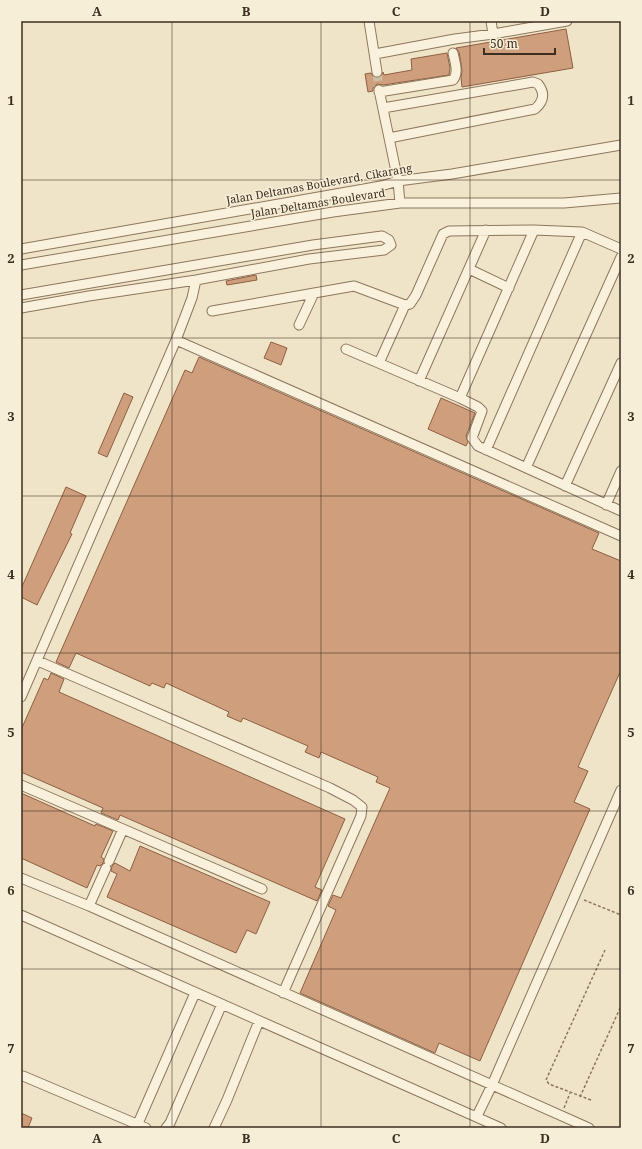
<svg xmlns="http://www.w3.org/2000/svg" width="642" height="1149" font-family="'Noto Serif',serif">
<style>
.building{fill:#cf9f7d;stroke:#8d5f41}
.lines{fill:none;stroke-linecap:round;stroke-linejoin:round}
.minor-tunnel{stroke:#ccc0a6;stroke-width:9;stroke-dasharray:9 4.5;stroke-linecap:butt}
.minor-casing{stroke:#8d765c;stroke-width:11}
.path{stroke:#8d765c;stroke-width:1.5;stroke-dasharray:3 2;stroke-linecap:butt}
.minor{stroke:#faf1dc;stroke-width:9}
.grid{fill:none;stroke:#3d2e20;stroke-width:1;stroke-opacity:0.55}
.labels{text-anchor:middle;stroke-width:3;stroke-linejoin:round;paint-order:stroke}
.street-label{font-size:11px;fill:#3d2e20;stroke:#f7eed8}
.neatline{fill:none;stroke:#3d2e20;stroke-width:1.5}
.grid-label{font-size:13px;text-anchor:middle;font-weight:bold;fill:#3d2e20}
</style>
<rect width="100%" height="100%" fill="#f0e4c8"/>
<path class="building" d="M566,29L573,68L462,87L461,78L462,71L461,63L459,52L456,48Z
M447,53L450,68L449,75L383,85L377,84L373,88V91L368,92L365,74L371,73L373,76L378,78L381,76L383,72L384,75L412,70L411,59Z
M256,275L257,280L227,285L226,281Z
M271,342L287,348L281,365L264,358Z
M199,357L599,533L592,549L621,561V670L578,767L588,771L574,802L590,809L480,1061L439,1043L435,1053L300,993L336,910L328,906L333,895L341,898L390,788L376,782L378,777L321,752L319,758L305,752L308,746L243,718L241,722L227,716L229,712L166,683L164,688L152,683L150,686L76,653L69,668L56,662L185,370L192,373Z
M124,393L133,397L107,457L98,453Z
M441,398L475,413L466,436L468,442L466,446L428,429Z
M66,487L86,496L70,533L72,534L37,605L21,597V589Z
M51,673L64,679L59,692L345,819L315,887L322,890L317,901L120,815L118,820L101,813L103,808L21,772V730L44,678L48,680Z
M21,793L95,826L96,824L113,831L101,857L104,859L103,863L100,866L97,865L87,888L21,858Z
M140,846L270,902L256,934L247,930L236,953L107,897L117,874L111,871L112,866L115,863L130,871Z
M21,1113L32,1118L28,1128H21Z"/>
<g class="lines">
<path class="minor-tunnel" d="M377,72L379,90"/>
<defs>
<path id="minor" d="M369,21L377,72
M491,21L493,34
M375,54L455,39L493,34L567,21
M379,90L398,181L400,203
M379,92L453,80C459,73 455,62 453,53
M383,108L533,82L538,84C545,93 544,101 535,109L389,138
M534,230L460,398L478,407L482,411L472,438L478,446L621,511
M21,249L381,186L398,181L452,174L621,145
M21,265L333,212L400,203H564L621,198
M469,269L509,288
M21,295L313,245L382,236L389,240L391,245L384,250L309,259L196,280L89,296L21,308
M212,311L354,286L405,305L410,304L416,295L443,234L449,231L534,230L582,232L621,249
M299,325L314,293
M176,340L621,536
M346,349L460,398
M379,363L405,305
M419,381L486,230
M486,450L582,232
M526,468L621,257
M565,486L621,363
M606,505L621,471
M38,661L330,788L353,800L362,807L361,816L283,993
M21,697L176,340L192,298L196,280
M21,785L262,889
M109,861L123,829
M21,878L89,906L589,1128
M89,906L106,868
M21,915L501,1128
M21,1076H23L146,1128
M477,1116L492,1085L621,790
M136,1128L195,993
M166,1128L170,1123L222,1004
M214,1128L227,1100L259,1021"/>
</defs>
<use href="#minor" class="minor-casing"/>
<path class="path" d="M584,900L621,915
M580,1097L621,1006
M591,1100L549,1084L546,1080L605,950
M564,1108L570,1093"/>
<use href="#minor" class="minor"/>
</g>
<path class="grid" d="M172,21V1128M321,21V1128M470,21V1128M21,180H621M21,338H621M21,496H621M21,653H621M21,811H621M21,969H621"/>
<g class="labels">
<g class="street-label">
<text transform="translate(319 184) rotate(-10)" y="4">Jalan Deltamas Boulevard, Cikarang</text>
<text transform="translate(318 203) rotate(-9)" y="4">Jalan Deltamas Boulevard</text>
</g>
</g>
<rect width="642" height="1149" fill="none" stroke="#f7eed8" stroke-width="44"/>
<path d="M484 48v6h71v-6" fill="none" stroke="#3d2e20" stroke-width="2"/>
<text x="490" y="48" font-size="12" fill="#3d2e20" stroke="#f7eed8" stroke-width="3" paint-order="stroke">50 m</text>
<rect x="22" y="22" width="598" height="1105" class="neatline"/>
<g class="grid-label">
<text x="97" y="16">A</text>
<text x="246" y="16">B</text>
<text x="396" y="16">C</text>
<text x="545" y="16">D</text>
<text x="11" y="105">1</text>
<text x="631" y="105">1</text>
<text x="11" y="263">2</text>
<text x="631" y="263">2</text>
<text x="11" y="421">3</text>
<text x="631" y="421">3</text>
<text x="11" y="579">4</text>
<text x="631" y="579">4</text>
<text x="11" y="737">5</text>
<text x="631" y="737">5</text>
<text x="11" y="895">6</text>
<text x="631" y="895">6</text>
<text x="11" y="1053">7</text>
<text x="631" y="1053">7</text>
<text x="97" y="1143">A</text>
<text x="246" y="1143">B</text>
<text x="396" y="1143">C</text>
<text x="545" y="1143">D</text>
</g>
</svg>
